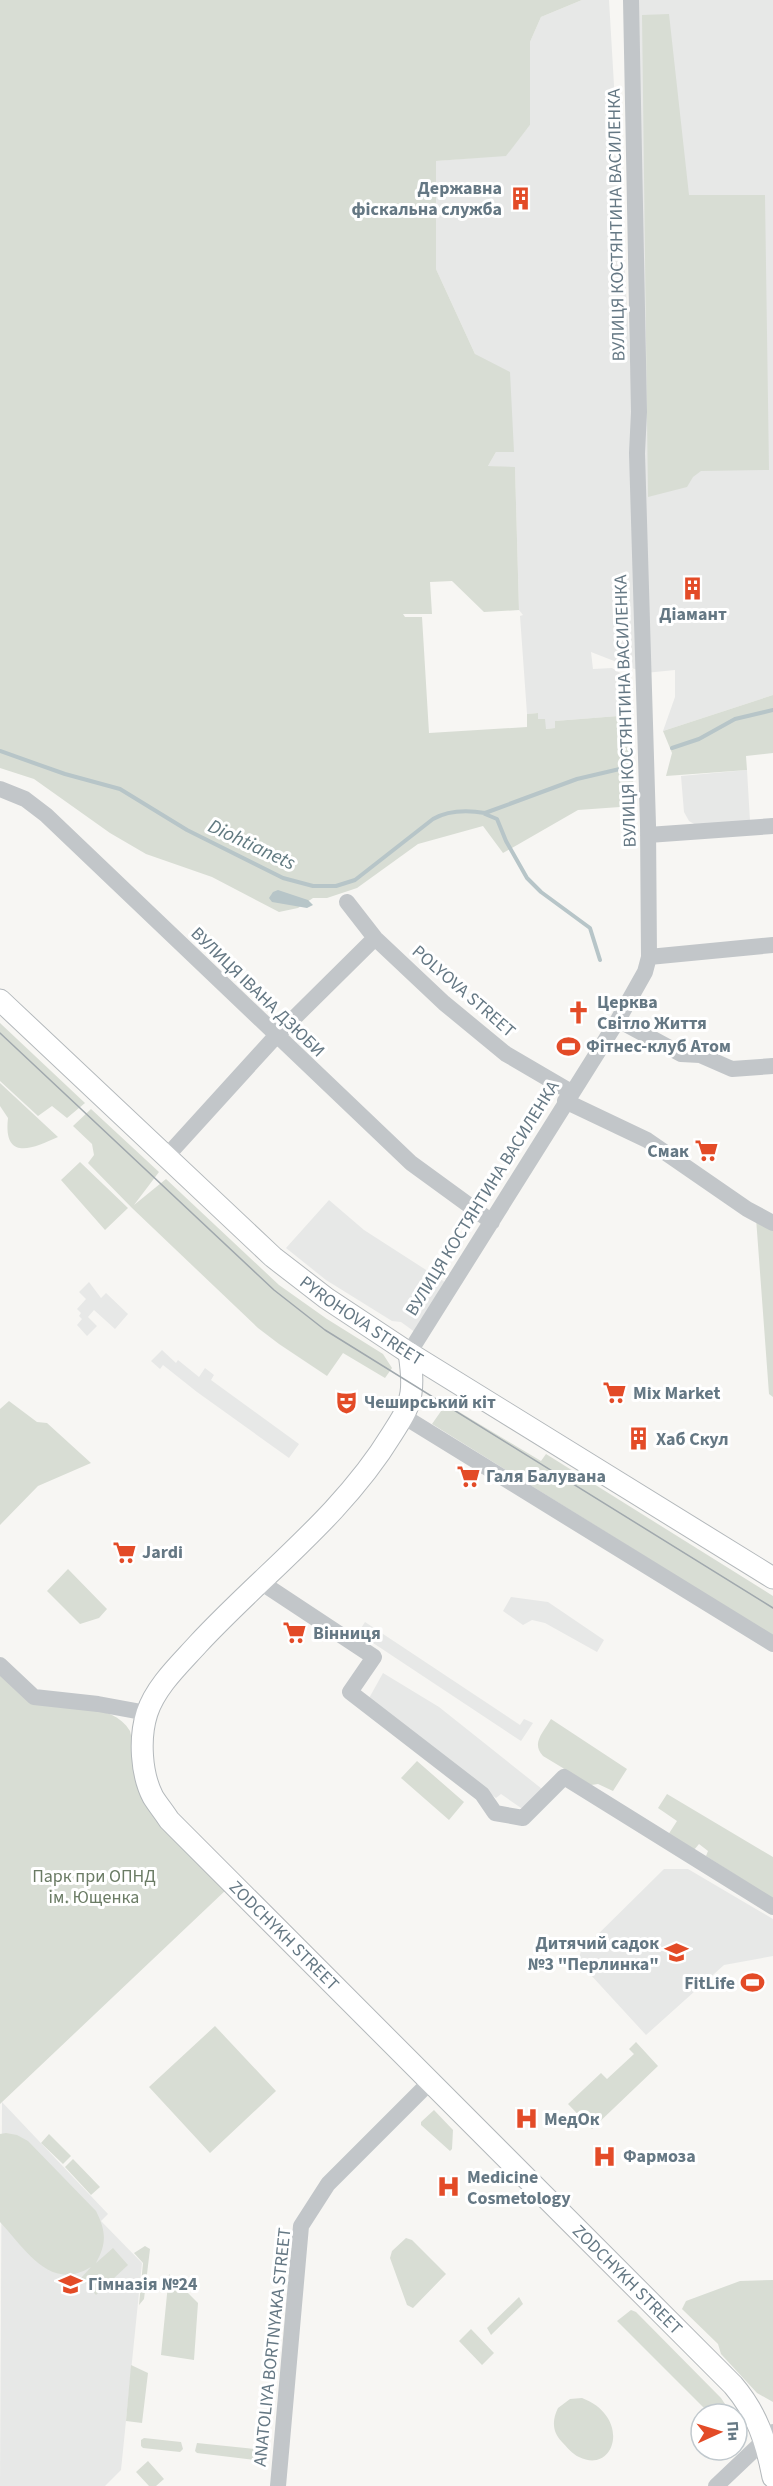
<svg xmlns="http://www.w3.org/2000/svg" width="773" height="2486" font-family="'Source Sans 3',sans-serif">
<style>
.built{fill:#e7e8e7}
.green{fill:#d8ddd4}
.water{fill:#b7c5c8}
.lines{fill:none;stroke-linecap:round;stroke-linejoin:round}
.stream{stroke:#b7c5c8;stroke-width:4}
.major-casing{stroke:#b3b8bb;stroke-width:23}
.minor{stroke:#c2c6c9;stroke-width:16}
.major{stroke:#fff;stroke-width:21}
.tram{stroke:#a0a8ad;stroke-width:1.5}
.labels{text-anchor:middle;stroke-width:6;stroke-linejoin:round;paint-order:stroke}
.poi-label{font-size:18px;font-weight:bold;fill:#657884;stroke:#fff;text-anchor:start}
.street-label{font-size:18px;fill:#657884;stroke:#fff}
.park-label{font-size:18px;fill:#6a7b64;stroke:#fff}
.water-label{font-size:20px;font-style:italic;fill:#617a81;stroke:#fff}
</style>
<rect width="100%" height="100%" fill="#f7f6f3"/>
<path class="built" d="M582,0H609L637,478L633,0H773V695L663,731L675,697V670L645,673L591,652L593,669L612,668L630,679L631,715L555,721L556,728L545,729V719H538V713L527,714L520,616L523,615L519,610L515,468L488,466L496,452H514L475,354L436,269V161L506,155L530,125V42L541,17Z
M747,770L750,821L696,825L689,821L684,812L681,776Z
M329,1200L364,1230L451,1286L419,1335L401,1322L392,1321L326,1280L286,1248Z
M89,1282L101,1298L106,1293L128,1314L115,1329L94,1310L88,1317L97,1326L87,1336L77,1325L82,1319L79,1316L81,1313L77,1309L86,1299L79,1292Z
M162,1350L176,1363L178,1360L199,1377L205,1368L214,1375L211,1380L299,1444L289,1458L197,1392L163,1365L160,1369L151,1361Z
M511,1597L548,1602L604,1640L597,1652L545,1623L532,1620L523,1625L503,1611Z
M365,1622L520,1725L524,1719L533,1723L521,1741L358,1633Z
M383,1673L439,1707L542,1789L527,1808H521L501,1794L496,1798L368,1700Z
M664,1869H688L773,1919V1956L724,1965L646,2035L578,1961L581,1951Z
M2,2102L108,2214L101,2221L142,2263L121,2470L105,2486H0Z"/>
<path class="green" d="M0,0H582L541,17L530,42V125L506,156L436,161V269L475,354L510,372L514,452H496L488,466L515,467L519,610L484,612L452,581L430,582L432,614H403L405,617H422L429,733L527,727V714L538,713V719H545L546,729L555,728V721L631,715L634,806L578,810L503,853L483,826L418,844L357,888L327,898H313L298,908L279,912L212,877L146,854L110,833L34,779L0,768Z
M669,14L689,195H765L769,470L701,471L693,477L687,487L648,497L642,15Z
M773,695V753L746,756L747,770L666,776L672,753L663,731Z
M0,1023L85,1103L67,1118L52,1106L38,1116L0,1081Z
M0,1083L58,1137C32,1149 3,1161 8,1118L0,1106Z
M91,1109L159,1172L134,1205L166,1179L279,1285L327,1319L383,1354L392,1368L385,1378L343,1353L327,1376L279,1344L258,1328L132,1208L88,1163L94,1155L92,1144L73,1126Z
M80,1162L128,1208L105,1230L61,1180Z
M756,1218L773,1228V1397L769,1394Z
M9,1401L37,1422L47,1423L91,1463L38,1486L0,1525V1409Z
M446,1404L541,1461L546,1454L773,1596V1636L432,1424Z
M68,1569L107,1609L99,1618L80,1624L47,1591Z
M0,1664C9,1672 24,1692 34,1697C61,1710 113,1701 130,1731L147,1801L227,1889L0,2104Z
M551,1719L627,1769L613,1791L598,1784L591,1785L543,1756C531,1743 543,1733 551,1719Z
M417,1761L464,1802L449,1820L401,1778Z
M667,1794L773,1857V1899L706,1856L708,1851L699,1844L694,1850L668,1835L677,1821L658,1808Z
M215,2026L276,2091L210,2153L149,2087Z
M636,2042L658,2066L592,2129L568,2104L601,2073L607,2079L634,2054L629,2049Z
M434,2110L453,2130L452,2149L450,2151L421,2125V2122Z
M6,2133L17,2135L28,2141L96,2211C106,2231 107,2243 96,2263L113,2248L128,2265L96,2295L81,2278L91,2267C50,2292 26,2250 0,2222V2134Z
M49,2134L71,2156L63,2164L41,2143Z
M73,2159L100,2187L91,2195L65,2167Z
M406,2238L412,2240L446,2274L413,2308L407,2305L390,2258L392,2251Z
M145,2246L150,2249L144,2299L139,2305L143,2263L134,2253Z
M169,2274L198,2303L194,2360L161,2355Z
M773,2280V2402L757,2393L721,2354L718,2344L682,2309L686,2301L740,2281Z
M519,2297L523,2304L491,2335L487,2328Z
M631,2310L636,2312L721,2398L727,2407L721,2414H710L617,2321Z
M471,2329L494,2353L482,2365L459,2341Z
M131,2365L148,2373L142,2423L126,2421Z
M582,2398C632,2417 615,2475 579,2457C572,2454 567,2447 562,2442C552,2432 552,2420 558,2408L570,2399Z
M144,2438L181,2442L183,2449L180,2452L143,2448L141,2446V2440Z
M197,2443L255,2449L258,2452V2457L255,2460L197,2453L195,2451Z
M148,2461L164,2479L156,2486H149L136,2472Z"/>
<path class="water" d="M278,890L308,900L313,905L307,908L272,902L269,898L273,892Z"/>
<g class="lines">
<path class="stream" d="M672,748L699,739L735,719L773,710
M0,751L65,774L120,789L187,830L283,878L313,886H336L355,880L433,819C449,810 467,810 485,813L577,779L624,768
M485,814L497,819L506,841L527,878L541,892L590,928L600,960"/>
<defs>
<g id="major">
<path id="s1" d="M0,1000L273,1257L326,1298L409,1353L773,1578"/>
<path id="s2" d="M409,1353C411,1366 413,1379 411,1393C409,1409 400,1421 392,1434C342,1516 263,1574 198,1644C180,1664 156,1686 147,1713C139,1738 141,1774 153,1797C158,1805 164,1812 169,1820L733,2385C757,2413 766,2441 773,2477"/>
</g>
</defs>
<use href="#major" class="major-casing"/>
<path class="minor" d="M0,789L25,799L46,815L411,1163L492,1222
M648,835L773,826
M347,902L375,938L444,1003L506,1054L571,1092
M649,957L773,945
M618,1020L681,1054L700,1055L732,1069L773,1066
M565,1101L647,1140L747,1209L773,1223
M166,1157L276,1036L375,938
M409,1353L618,1020L645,972L649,957L648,825L637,453L639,412L631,0
M403,1416L773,1644
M259,1581L374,1657L350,1692L482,1794L495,1813L523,1818L564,1777L773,1907
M0,1665L34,1697L98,1704L147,1713
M278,2486L301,2226L328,2184L430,2082
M716,2486L773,2432"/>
<use href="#major" class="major"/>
<path class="tram" d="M0,1033L274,1290L325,1330L773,1608"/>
</g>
<defs>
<symbol id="building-bare" viewBox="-9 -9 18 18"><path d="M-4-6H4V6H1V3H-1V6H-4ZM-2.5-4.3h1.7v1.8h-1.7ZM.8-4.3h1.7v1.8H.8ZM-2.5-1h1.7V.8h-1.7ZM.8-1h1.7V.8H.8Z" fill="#e34b27" stroke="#fff" stroke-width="2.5" paint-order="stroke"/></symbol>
<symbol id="church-bare" viewBox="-9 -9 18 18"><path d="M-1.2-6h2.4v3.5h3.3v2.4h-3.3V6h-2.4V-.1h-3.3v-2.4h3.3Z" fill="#e34b27" stroke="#fff" stroke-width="2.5" paint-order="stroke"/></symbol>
<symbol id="stadium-bare" viewBox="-9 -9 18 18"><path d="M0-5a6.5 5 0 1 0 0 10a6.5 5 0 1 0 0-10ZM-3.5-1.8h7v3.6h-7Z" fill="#e34b27" stroke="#fff" stroke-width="2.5" paint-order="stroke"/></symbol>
<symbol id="supermarket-bare" viewBox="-9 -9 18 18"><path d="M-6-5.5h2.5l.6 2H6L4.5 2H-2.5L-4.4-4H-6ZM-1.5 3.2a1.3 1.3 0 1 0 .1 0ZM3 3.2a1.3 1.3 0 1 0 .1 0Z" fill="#e34b27" stroke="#fff" stroke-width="2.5" paint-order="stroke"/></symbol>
<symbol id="theatre-bare" viewBox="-9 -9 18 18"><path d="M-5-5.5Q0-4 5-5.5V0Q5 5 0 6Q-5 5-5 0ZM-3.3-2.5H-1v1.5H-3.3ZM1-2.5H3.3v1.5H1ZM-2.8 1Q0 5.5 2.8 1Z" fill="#e34b27" stroke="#fff" stroke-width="2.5" paint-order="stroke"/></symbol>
<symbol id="school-bare" viewBox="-9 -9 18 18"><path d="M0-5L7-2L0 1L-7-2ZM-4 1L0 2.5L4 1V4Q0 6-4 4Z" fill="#e34b27" stroke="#fff" stroke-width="2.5" paint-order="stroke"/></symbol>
<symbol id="hospital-bare" viewBox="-9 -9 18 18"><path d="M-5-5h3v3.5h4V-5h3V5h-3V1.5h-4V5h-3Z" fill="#e34b27" stroke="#fff" stroke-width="2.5" paint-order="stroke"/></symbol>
</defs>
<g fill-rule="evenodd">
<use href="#building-bare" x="504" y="182" width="33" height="33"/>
<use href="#building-bare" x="676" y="572" width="33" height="33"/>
<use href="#church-bare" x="562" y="996" width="33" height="33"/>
<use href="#stadium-bare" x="552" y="1030" width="33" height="33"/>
<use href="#supermarket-bare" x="690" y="1134" width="33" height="33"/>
<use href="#supermarket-bare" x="598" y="1376" width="33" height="33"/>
<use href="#theatre-bare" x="330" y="1386" width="33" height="33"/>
<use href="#building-bare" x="622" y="1422" width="33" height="33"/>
<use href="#supermarket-bare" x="452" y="1460" width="33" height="33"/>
<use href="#supermarket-bare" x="108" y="1536" width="33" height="33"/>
<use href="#supermarket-bare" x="278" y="1616" width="33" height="33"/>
<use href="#school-bare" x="660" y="1936" width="33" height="33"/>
<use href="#stadium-bare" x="736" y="1966" width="33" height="33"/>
<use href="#hospital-bare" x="510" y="2102" width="33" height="33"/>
<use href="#hospital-bare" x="588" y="2140" width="33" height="33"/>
<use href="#hospital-bare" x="432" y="2170" width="33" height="33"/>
<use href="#school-bare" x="54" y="2268" width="33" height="33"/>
</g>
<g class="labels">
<g class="poi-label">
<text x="502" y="194" text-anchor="end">Державна<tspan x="502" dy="21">фіскальна служба</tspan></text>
<text x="693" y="620" text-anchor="middle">Діамант</text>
<text x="597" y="1008">Церква<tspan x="597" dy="21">Світло Життя</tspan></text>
<text x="586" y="1052">Фітнес-клуб Атом</text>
<text x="689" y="1157" text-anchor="end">Смак</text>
<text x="633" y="1399">Mix Market</text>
<text x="364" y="1408">Чеширський кіт</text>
<text x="656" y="1445">Хаб Скул</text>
<text x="486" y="1482">Галя Балувана</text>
<text x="142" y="1558">Jardi</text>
<text x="313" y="1639">Вінниця</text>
<text x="659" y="1949" text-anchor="end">Дитячий садок<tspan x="659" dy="21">№3 "Перлинка"</tspan></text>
<text x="735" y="1989" text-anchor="end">FitLife</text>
<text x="544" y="2125">МедОк</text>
<text x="623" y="2162">Фармоза</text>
<text x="467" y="2183">Medicine<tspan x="467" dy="21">Cosmetology</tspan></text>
<text x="88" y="2290">Гімназія №24</text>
</g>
<g class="street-label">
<text transform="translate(616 225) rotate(-91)" y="6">ВУЛИЦЯ КОСТЯНТИНА ВАСИЛЕНКА</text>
<text transform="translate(625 711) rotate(-92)" y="6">ВУЛИЦЯ КОСТЯНТИНА ВАСИЛЕНКА</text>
<text transform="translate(464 991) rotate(41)" y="6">POLYOVA STREET</text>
<text transform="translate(258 992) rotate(44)" y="6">ВУЛИЦЯ ІВАНА ДЗЮБИ</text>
<text transform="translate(482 1198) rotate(-58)" y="6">ВУЛИЦЯ КОСТЯНТИНА ВАСИЛЕНКА</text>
<text dy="6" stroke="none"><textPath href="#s1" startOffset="484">PYROHOVA STREET</textPath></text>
<text dy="6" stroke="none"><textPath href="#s2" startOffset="736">ZODCHYKH STREET</textPath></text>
<text dy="6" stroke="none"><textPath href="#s2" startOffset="1222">ZODCHYKH STREET</textPath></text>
<text transform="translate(272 2347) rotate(-84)" y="6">ANATOLIYA BORTNYAKA STREET</text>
</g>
<g class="park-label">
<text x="94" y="1882">Парк при ОПНД<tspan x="94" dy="21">ім. Ющенка</tspan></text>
</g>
<g class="water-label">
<text transform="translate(252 844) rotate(25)" y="7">Diohtianets</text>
</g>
</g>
<g transform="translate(719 2432) rotate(86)"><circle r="28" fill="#ffffff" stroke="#c1c9ce" stroke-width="1.5"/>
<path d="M0-4.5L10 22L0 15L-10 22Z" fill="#e34b27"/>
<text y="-9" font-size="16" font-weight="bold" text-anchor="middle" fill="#657884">Пн</text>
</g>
</svg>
